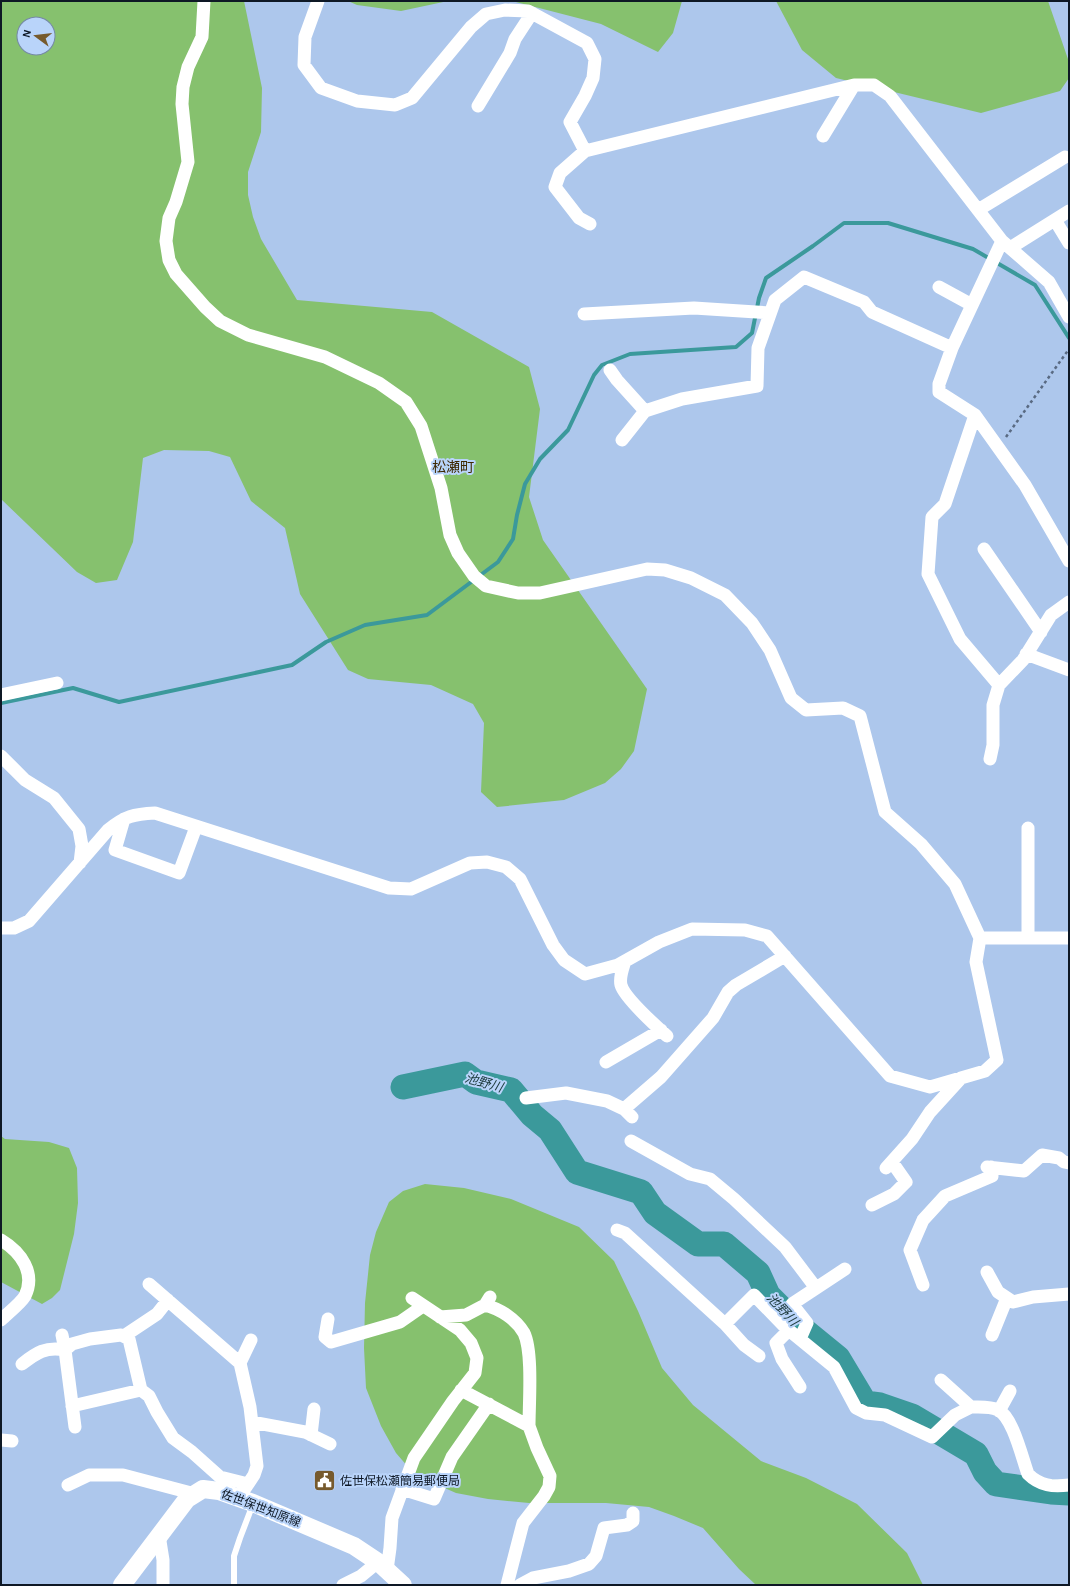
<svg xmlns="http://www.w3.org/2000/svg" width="1070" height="1586" font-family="'Alegreya Sans','Noto Sans JP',sans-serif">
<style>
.green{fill:#86c16e;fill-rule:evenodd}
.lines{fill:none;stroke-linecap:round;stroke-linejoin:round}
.stream{stroke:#3b999b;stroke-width:4}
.river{stroke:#3b999b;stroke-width:25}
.path{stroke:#596a82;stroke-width:2.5;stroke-dasharray:3 3;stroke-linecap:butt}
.service{stroke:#fff;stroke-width:6}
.minor{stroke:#fff;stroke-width:13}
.secondary{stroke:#fff;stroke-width:18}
.labels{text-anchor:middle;stroke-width:4;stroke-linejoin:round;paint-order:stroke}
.poi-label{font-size:12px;fill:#0e1825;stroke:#b9d4fa;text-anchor:start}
.street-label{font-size:12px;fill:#0e1825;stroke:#b9d4fa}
.water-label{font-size:13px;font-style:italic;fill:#1a3738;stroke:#b9d4fa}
.quarter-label{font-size:14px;fill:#3e2802;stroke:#b9d4fa}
</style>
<rect width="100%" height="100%" fill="#adc7ec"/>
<path class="green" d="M1,1H244L262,88L261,132L248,172V195L253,217L261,239L297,300L432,312L529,367L540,409L529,497L543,540L647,689L634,751L621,769L605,783L564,800L497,807L481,792L484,723L473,704L431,685L368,679L348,670L300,594L285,528L251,501L230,457L209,451L164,450L143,458L133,542L117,580L96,583L77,572L1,499ZM24,24H48V48H24Z
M348,1H448L401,11L357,5Z
M512,1H682L673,33L658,52L601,24Z
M776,1H1048L1069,62V78L1060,91L981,113L836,78L802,50Z
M1,1136L5,1139L49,1142L69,1148L77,1168L78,1203L74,1234L60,1290L52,1298L42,1304L1,1282Z
M425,1184L464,1188L511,1199L579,1227L614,1261L638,1311L662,1368L693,1405L761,1461L806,1478L857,1504L907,1553L923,1585H756L739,1569L703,1528L674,1516L649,1507L606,1503H529L488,1499L456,1493L415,1475L396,1453L381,1426L366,1388L364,1348L365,1303L370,1255L376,1232L389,1202L403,1191Z"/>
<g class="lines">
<path class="stream" d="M1,703L73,688L119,702L292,665L326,642L365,625L427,615L498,562L513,539L517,515L525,484L540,459L568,430L594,375L602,365L630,354L736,347L752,333L759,298L766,278L813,246L844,223H888L973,249L1035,285L1069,338"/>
<path class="river" d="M403,1087L465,1074L476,1082L511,1090L532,1115L550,1130L577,1172L641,1192L655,1213L698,1244H724L758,1273L768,1295L800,1327L838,1358L865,1403L880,1405L912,1416L976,1454L985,1472L996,1484L1051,1492L1069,1493"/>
<path class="path" d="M1006,437L1069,349"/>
<path class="service" d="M234,1585V1556L240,1538L253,1504"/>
<path class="minor" d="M318,1L305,37L304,65L321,88L357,101L395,105L412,98L471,27L486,14L505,10L528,11L587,43L595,59L593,78L585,96L570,122L585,151L854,85H874L890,96L1002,241L1049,282L1069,317
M478,106L510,53L515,39L532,13
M823,136L854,85
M585,151L560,173L555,187L579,218L590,224
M978,210L1065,157
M1055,220L1069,243
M1002,241L952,348L939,384V392L975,415L1025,485L1069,561
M1010,248L1069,211
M939,287L972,305
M584,314L694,308L770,313
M610,370L617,380L645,411
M975,415L945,504L932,517L928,574L960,639L999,685L1023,660L1051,615L1069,602
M622,440L645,411L682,399L757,386L758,348L775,300L804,277L864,302L872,312L952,348
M984,549L1041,632
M1026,654L1069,670
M1,695L57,683
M1,756L25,780L54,798L79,829L82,846L80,863
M990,759L993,745V705L999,685
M124,819L115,850L179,873L196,827
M1028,828V938
M1,928H14L29,921L108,830C125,816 134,814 155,813L389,888L411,889L470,863L487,862L506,867L520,879L553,945L564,960L585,974L618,965L659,942L692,929L745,930L767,936L890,1076L930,1087L985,1071L997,1060L976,962L980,938L955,884L921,844L885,812L860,716L843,708L806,710L791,698L770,650L752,623L725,595L691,578L665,570L647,569L540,593H518L486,586L474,576L458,553L450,535L441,488L421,426L406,402L379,383L325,357L248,335L220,321L205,307L176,274L169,260L166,241L169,218L176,202L188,162L182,104L183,87L188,67L202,37L204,1
M980,938H1069
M625,961C623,968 619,977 621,985C624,997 657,1027 667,1036
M606,1062L661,1030
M526,1098L566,1093L607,1101L624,1109L632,1117
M624,1109L661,1077L713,1018L728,992L736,985L785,956
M631,1141L690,1174L710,1179L734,1199L785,1247L816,1288
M987,1167L1024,1171L1042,1155L1059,1158L1064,1162L1069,1163
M886,1168L912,1139L930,1112L961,1078
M872,1205L894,1194L906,1182L892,1162
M617,1230L625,1233L725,1324
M1,1240C21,1252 36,1273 25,1296C21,1303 7,1314 1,1320
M987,1272L998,1292L1013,1302L1033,1297L1069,1294
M149,1284L240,1363L250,1407L257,1466L254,1475L244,1490
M923,1285L910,1250L923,1220L945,1196L992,1176L991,1167
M440,1317L466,1315L485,1305L490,1297
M328,1319L325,1337L331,1342L400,1322L423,1306
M789,1330L776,1343L782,1359L800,1387
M62,1335L65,1350L72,1344L90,1339L121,1335L129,1339L141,1390L149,1396L157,1412L173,1438L192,1452L220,1477L248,1484
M992,1335L1007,1298
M124,1336L157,1314L168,1300
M800,1339L807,1323L792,1304L845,1269
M759,1356L744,1345L725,1324L754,1295L785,1327L834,1367L856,1408L866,1413L885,1415L932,1437L955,1415L971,1407
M240,1363L251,1340
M22,1364C36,1353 46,1346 65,1350L75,1427
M941,1380L971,1407C980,1407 990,1406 998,1410C1013,1417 1022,1458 1028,1474C1040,1486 1053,1487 1069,1485
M461,1390L529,1426C529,1403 533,1352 524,1333C516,1319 500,1309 485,1305
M72,1406L141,1390
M999,1411L1010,1391
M252,1422L305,1432L330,1444
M311,1435L314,1409
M1,1440L12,1441
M68,1485L89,1475H123L195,1494
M402,1489L434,1499L452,1457L489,1404
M159,1535L163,1560V1585
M387,1570L390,1548L392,1518L414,1458L453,1401L475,1373L477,1358L471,1343L460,1330L412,1298
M343,1585L361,1576L378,1562
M507,1585L523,1523L544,1496L549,1487L550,1476L537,1448L529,1426
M520,1585L533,1578L569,1571L589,1564L596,1556L604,1528L627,1525L633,1521V1513"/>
<path class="secondary" d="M122,1585L187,1499L203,1489L219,1491L253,1503L354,1546L378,1562L403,1585"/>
</g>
<defs>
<symbol id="civic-square" viewBox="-11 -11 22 22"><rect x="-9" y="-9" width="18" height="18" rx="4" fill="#765a2d" stroke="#b9d4fa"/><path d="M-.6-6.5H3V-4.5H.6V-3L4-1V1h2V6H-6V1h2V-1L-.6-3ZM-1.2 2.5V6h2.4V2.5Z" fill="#fff"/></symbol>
</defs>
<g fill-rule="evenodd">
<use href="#civic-square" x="312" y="1468" width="25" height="25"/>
</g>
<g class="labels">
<g class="poi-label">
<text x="340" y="1485">佐世保松瀬簡易郵便局</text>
</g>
<g class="street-label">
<text transform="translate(261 1508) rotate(21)" y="4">佐世保世知原線</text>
</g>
<g class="water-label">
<text transform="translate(484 1082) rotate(16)" y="5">池野川</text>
<text transform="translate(783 1309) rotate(47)" y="5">池野川</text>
</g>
<g class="quarter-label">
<text x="453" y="472">松瀬町</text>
</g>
</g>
<rect width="1070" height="1586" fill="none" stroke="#0e1825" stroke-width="4"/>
<g transform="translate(36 36) rotate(285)"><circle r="19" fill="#b9d4fa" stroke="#7589a5"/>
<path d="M0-3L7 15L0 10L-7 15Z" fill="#765a2d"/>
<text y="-6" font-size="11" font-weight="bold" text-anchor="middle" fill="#0e1825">N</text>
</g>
</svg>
